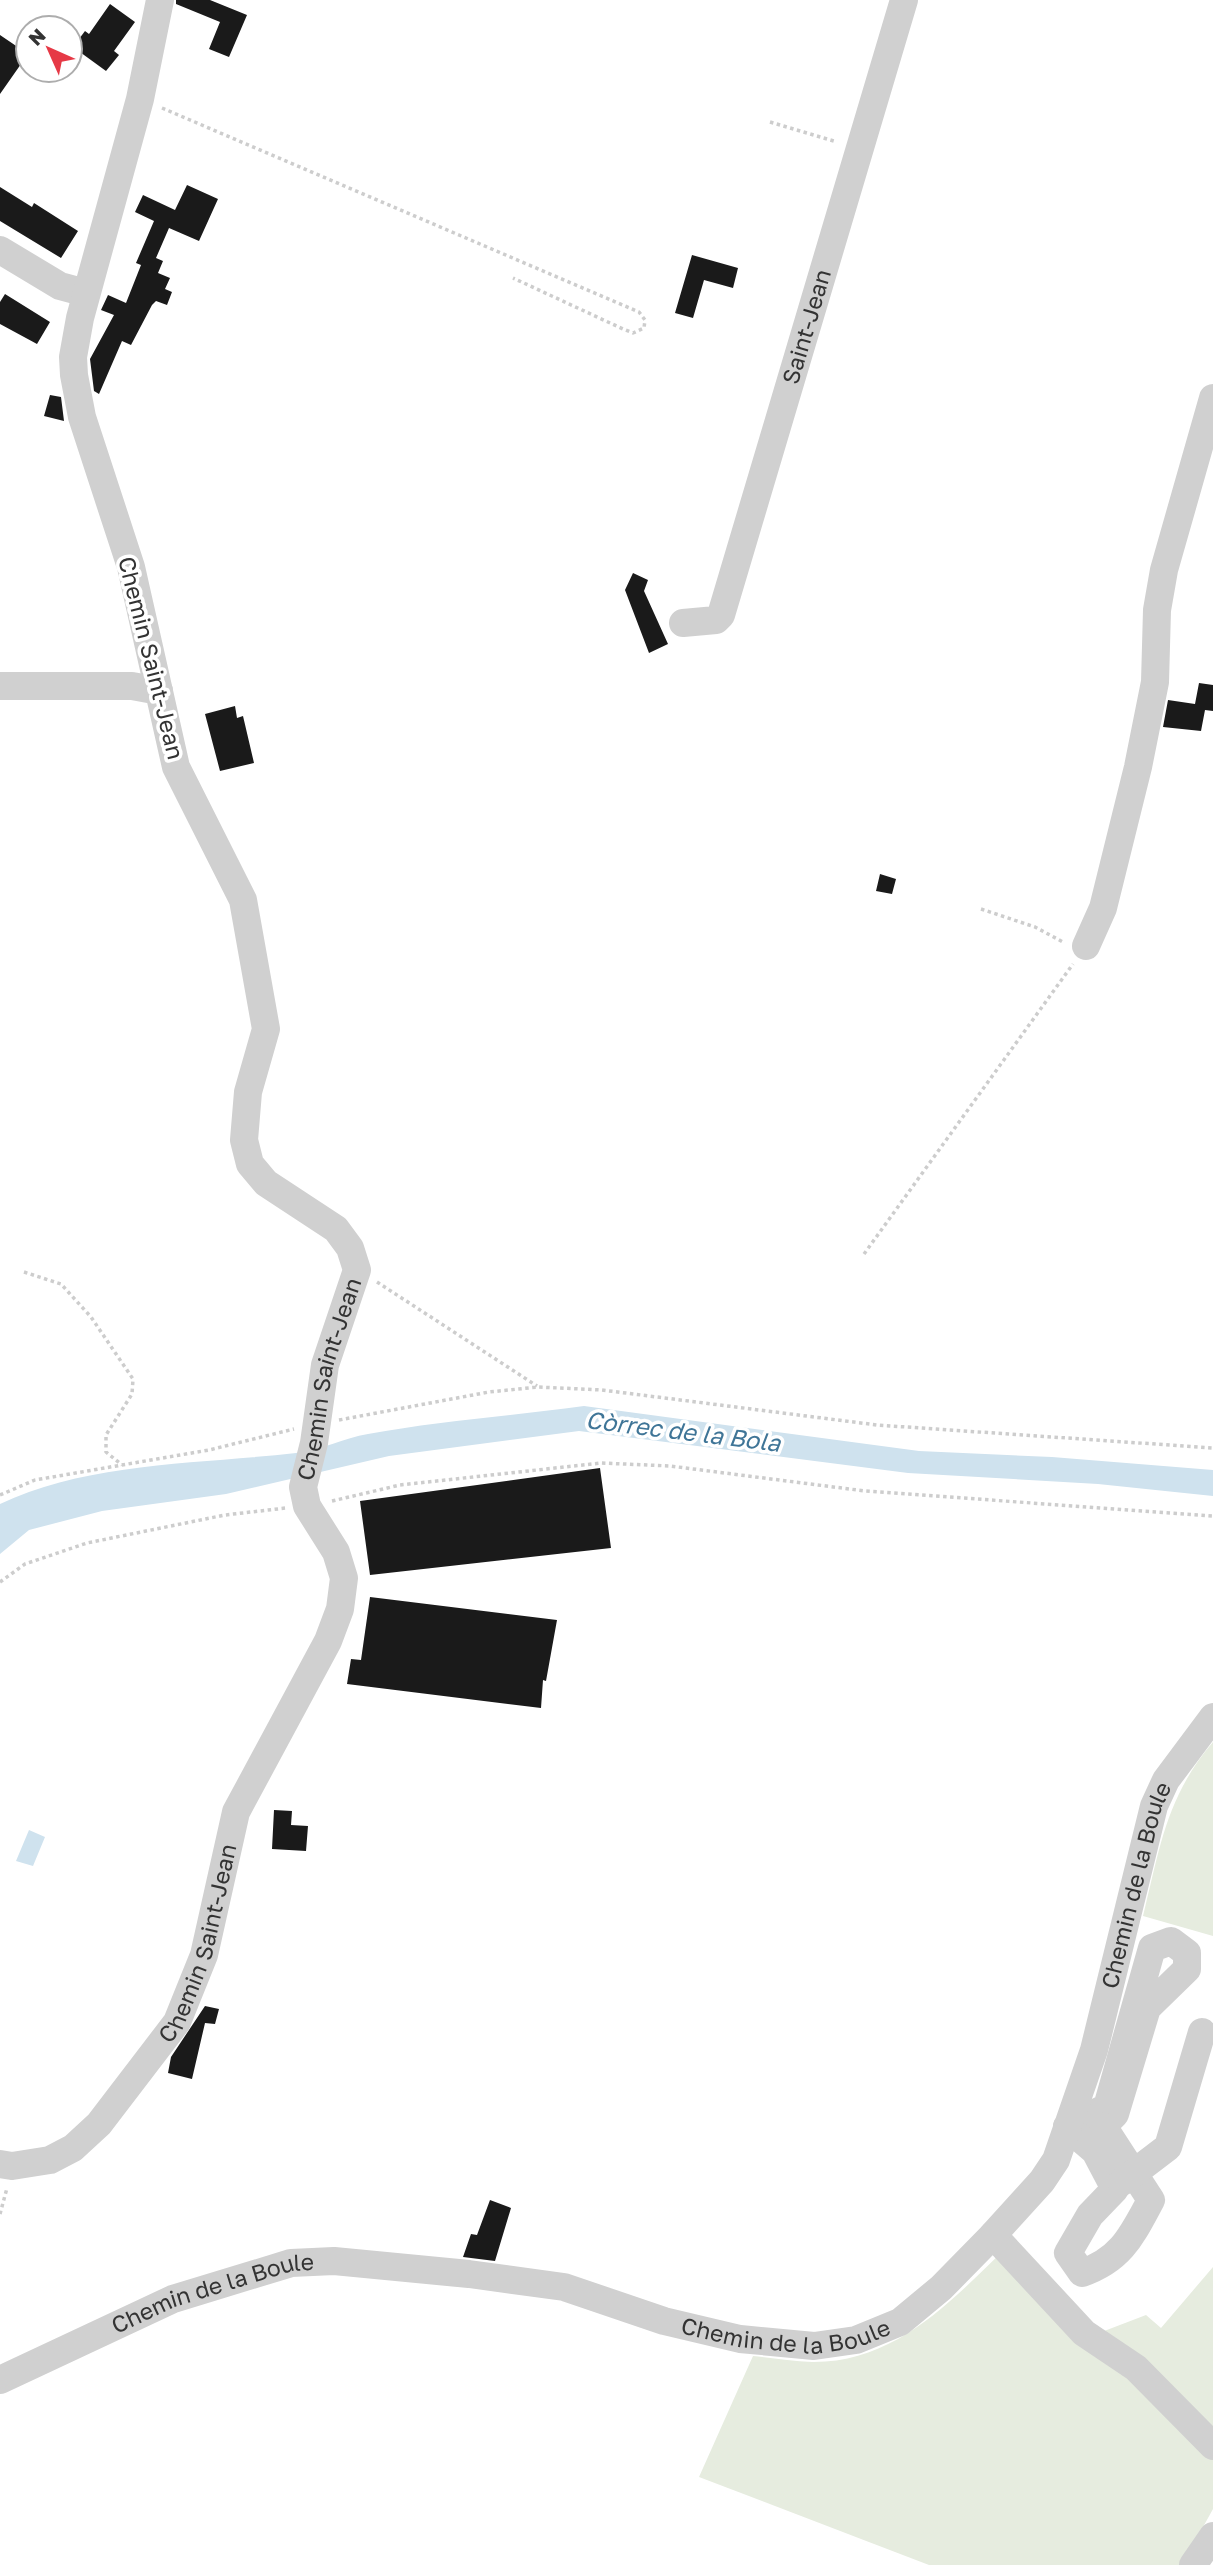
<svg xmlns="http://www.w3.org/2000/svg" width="1213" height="2565" font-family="'Golos Text',sans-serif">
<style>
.green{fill:#e6ecdf}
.water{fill:#cfe2ee}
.building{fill:#1a1a1a}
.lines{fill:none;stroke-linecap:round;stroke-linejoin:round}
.path{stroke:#cdcdcd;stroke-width:3.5;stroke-dasharray:3.5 3.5;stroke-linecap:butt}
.minor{stroke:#d0d0d0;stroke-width:28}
.labels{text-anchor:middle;stroke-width:7;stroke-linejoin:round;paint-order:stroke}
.street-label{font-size:23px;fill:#333;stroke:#fff}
.water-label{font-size:24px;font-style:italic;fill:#3f7597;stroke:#fff}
</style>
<rect width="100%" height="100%" fill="#fff"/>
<path class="green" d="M1213,1742V1936L1143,1916C1160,1848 1166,1797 1213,1742Z
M1010,2244L1099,2333L1146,2315L1161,2328L1213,2267V2509L1182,2565H929L699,2477L753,2356C772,2358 793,2361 812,2362C897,2363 954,2298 1010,2244Z"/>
<path class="water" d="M584,1406L919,1451L1052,1457L1213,1470V1496L1098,1484L908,1473L579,1431L389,1456L226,1494L102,1511L29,1530L0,1554V1504C87,1462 201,1464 296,1453C321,1450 344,1438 368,1434C439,1421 512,1416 584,1406Z
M29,1830L45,1837L33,1866L16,1861Z"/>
<path class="building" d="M176,0H210L247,15L229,57L209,49L220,22L176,4Z
M110,4L135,22L114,51L119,55L106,71L73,47L85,31L89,34Z
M0,35L28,54L0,94Z
M187,185L218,199L199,241L169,228L156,258L163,261L158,273L170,278L165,289L172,292L167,305L156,301L152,305L131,345L122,341L99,394L94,391L90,359L114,315L101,310L108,295L126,303L141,265L136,263L154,221L135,212L143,195L175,210Z
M0,187L32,207L34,203L78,231L61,258L0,221Z
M692,255L738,268L733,288L704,280L693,318L675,313Z
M5,294L50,322L37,344L0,324V302Z
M50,395L61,397L64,421L44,416Z
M633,573L648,580L644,591L668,644L649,653L625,590Z
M1199,683L1213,685V711L1205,710L1201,731L1163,727L1168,700L1195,704Z
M235,706L237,718L243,716L254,763L220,771L205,714Z
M880,874L896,879L892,894L876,891Z
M600,1468L611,1548L370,1575L360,1501Z
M370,1597L557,1620L546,1681L543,1680L541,1708L347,1684L351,1659L361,1660Z
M274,1810L292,1811L291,1825L308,1826L306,1851L272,1849Z
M205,2006L219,2009L215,2024L205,2023L192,2079L168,2073L171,2057Z
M490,2200L511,2208L495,2261L463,2257L471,2234L477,2235Z"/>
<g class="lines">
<path class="path" d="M162,108L639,312L645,320L644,328L633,333L623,329L513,278
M770,122L837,142
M981,909L1035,927L1063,942
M864,1254L1073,964
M24,1272L61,1284L91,1317L133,1379L132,1394L106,1435V1452L122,1465
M377,1282L537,1386
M339,1420L489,1392L538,1387L602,1390L877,1425L1213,1448
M0,1495L35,1480L209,1450L294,1429
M332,1501L400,1485L601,1463L670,1466L865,1491L1213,1516
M0,1582L25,1564L87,1543L225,1515L286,1508
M0,2214L7,2188"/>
<g class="minor">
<path d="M0,250L60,286L86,293"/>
<path id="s1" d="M683,623L716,620L721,615L904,0"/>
<path d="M0,686H132L159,691"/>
<path d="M1086,946L1103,908L1138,767L1155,682L1157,610L1164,570L1213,398"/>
<path d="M1171,1941L1187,1953V1969L1147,2008L1115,2114L1103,2126L1067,2127L1107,2107L1152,1948Z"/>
<path d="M1067,2127L1095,2151L1115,2189L1090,2215L1068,2253L1082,2273C1122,2259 1132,2235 1151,2200L1103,2126"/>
<path id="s2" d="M0,2164L12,2166L50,2160L73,2148L99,2124L177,2022L204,1955L236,1812L328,1641L340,1609L344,1578L336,1552L307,1506L303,1487L314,1443L325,1365L357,1270L350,1248L336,1229L266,1183L250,1164L244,1140L248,1092L266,1029L243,900L176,767L131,567L82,417L74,375L73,357L80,318L140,99L160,0"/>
<path d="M1122,2182L1168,2147L1202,2032"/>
<path d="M993,2235L1084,2333L1136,2368L1213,2446"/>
<path id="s3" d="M0,2380L173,2299L291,2263L334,2261L469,2274L564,2287L664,2321L740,2339L814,2346L856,2340L900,2322L941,2288L993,2235L1042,2181L1056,2160L1094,2050L1154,1806L1166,1780L1213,1717"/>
<path d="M1193,2565L1213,2536"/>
</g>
</g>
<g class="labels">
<g class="street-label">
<text dy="8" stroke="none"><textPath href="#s1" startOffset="341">Saint-Jean</textPath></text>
<text transform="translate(151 658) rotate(76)" y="8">Chemin Saint-Jean</text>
<text dy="8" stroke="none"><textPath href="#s2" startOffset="931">Chemin Saint-Jean</textPath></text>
<text dy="8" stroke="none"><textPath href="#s3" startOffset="1449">Chemin de la Boule</textPath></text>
<text dy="8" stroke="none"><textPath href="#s2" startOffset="322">Chemin Saint-Jean</textPath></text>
<text dy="8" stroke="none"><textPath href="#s3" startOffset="231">Chemin de la Boule</textPath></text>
<text dy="8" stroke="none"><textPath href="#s3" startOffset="819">Chemin de la Boule</textPath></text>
</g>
<g class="water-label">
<text transform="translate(683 1432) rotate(7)" y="8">Còrrec de la Bola</text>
</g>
</g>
<g transform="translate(49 49) rotate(315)"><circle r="33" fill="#ffffff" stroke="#adadad" stroke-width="2"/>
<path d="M0-5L12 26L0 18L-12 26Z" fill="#e63946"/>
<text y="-10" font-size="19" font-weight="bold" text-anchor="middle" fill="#333333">N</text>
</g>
</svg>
